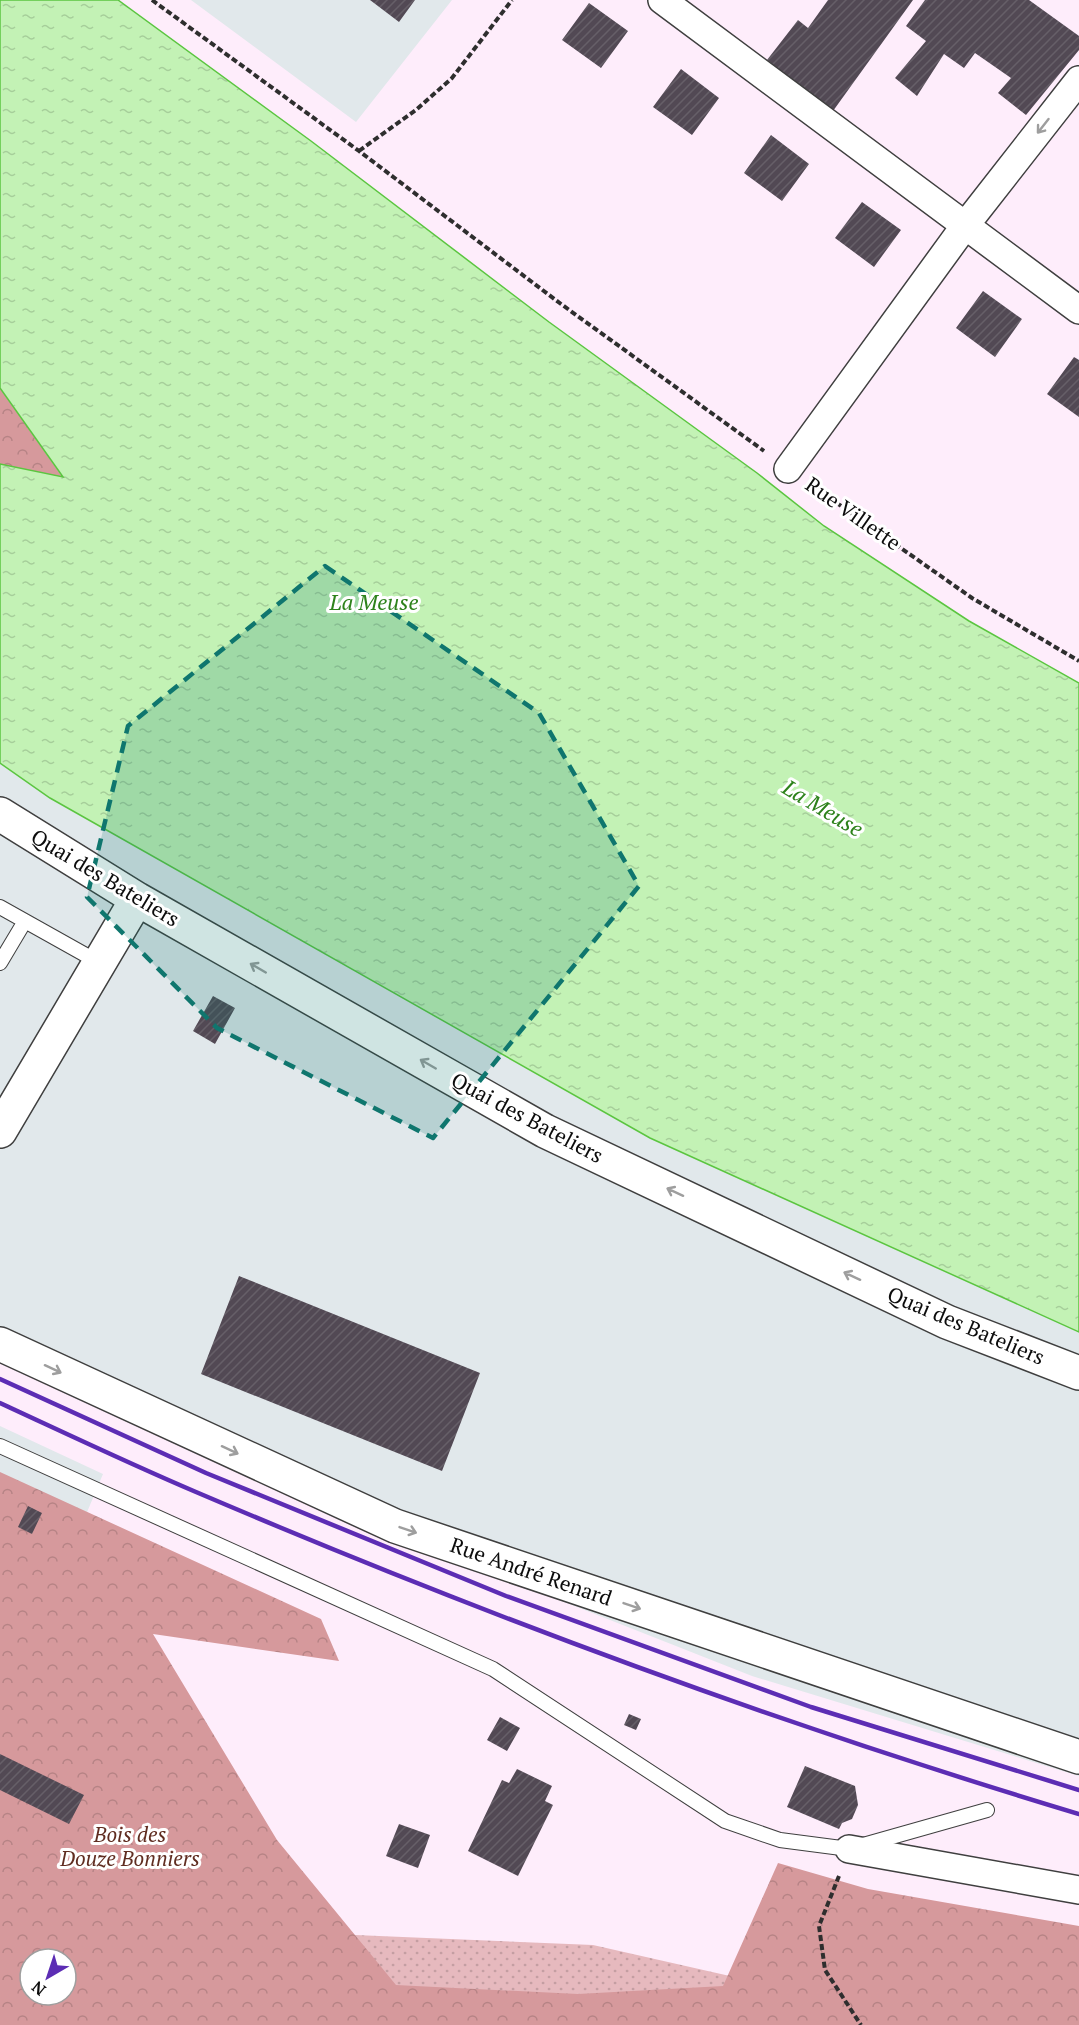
<svg xmlns="http://www.w3.org/2000/svg" width="1079" height="2025" font-family="'PT Serif',serif">
<style>
.industrial{fill:#e1e8eb}
.grass{fill:url(#grass-dots);fill-rule:evenodd}
.forest{fill:url(#forest-crowns);fill-rule:evenodd}
.water{fill:url(#water-ripples);stroke:#5bc540;stroke-width:1.5}
.building{fill:url(#building-hatch)}
.lines{fill:none;stroke-linecap:round;stroke-linejoin:round}
.service-casing{stroke:#3f3f3f;stroke-width:16}
.minor-casing{stroke:#3f3f3f;stroke-width:30}
.tertiary-casing{stroke:#3f3f3f;stroke-width:36}
.path{stroke:#2e2e2e;stroke-width:4;stroke-dasharray:6 3;stroke-linecap:butt}
.service{stroke:#fff;stroke-width:14}
.minor{stroke:#fff;stroke-width:27}
.tertiary{stroke:#fff;stroke-width:33}
.rail{stroke:#5c2db4;stroke-width:4.5}
.oneway{stroke:#9e9e9e}
.marked{fill:#0f766e;fill-opacity:0.2;stroke:#0f766e;stroke-width:4.5;stroke-dasharray:12 8;stroke-linejoin:round}
.labels{text-anchor:middle;stroke-width:6;stroke-linejoin:round;paint-order:stroke}
.street-label{font-size:21px;fill:#0c0c0c;stroke:#fff}
.park-label{font-size:21px;font-style:italic;fill:#602d21;stroke:#fff}
.water-label{font-size:22px;font-style:italic;fill:#2d821b;stroke:#fff}
</style>
<defs>
<pattern id="grass-dots" width="8" height="8" patternUnits="userSpaceOnUse" patternTransform="scale(1.5)"><rect width="8" height="8" fill="#e6b9be"/><path d="M2 2h.1M6 6h.1" fill="none" stroke="#c49ea2" stroke-width="1.8" stroke-linecap="round"/></pattern>
<pattern id="forest-crowns" width="20" height="18" patternUnits="userSpaceOnUse" patternTransform="scale(1.5)"><rect width="20" height="18" fill="#d6999c"/><path d="M2 6a3 3 0 1 1 6 0M12 15a3 3 0 1 1 6 0" fill="none" stroke="#b68385"/></pattern>
<pattern id="water-ripples" width="26" height="14" patternUnits="userSpaceOnUse" patternTransform="scale(1.5)"><rect width="26" height="14" fill="#c3f2b5"/><path d="M2 4q2-2 4 0t4 0M15 11q2-2 4 0t4 0" fill="none" stroke="#a6ce9a"/></pattern>
<pattern id="building-hatch" width="6" height="6" patternUnits="userSpaceOnUse" patternTransform="scale(1.5)"><rect width="6" height="6" fill="#524954"/><path d="M-1 1l2-2M0 6l6-6M5 7l2-2" fill="none" stroke="#665f68"/></pattern>
</defs>
<rect width="100%" height="100%" fill="#feedfb"/>
<path class="industrial" d="M191,0H452L356,122Z
M0,763L50,798L650,1138L1079,1332V1776L752,1676L448,1556L0,1358Z
M0,1426L103,1474L23,1665L0,1653Z"/>
<path class="grass" d="M0,1920L593,1945L946,2025H0ZM30,1959H66V1995H30Z"/>
<path class="forest" d="M0,388L63,478L0,464Z
M0,1472L321,1619L339,1661L153,1634L277,1840L396,1985L578,1994L723,1986L778,1863L868,1889L1079,1926V2025H0ZM30,1959H66V1995H30Z"/>
<path class="water" d="M0,0H118L311,141L549,322L757,473L824,526L969,621L1079,683V1332L650,1138L50,798L0,763V464L63,477L0,388Z"/>
<path class="building" d="M370,0H415L399,22Z
M828,0H913L833,111L767,60L798,20L808,28Z
M925,0H1029L1079,36V50L1026,115L998,93L1011,78L975,53L964,68L944,54L917,96L895,78L926,41L906,26Z
M589,3L628,31L601,68L562,40Z
M681,69L719,98L692,135L653,107Z
M771,135L809,164L782,201L744,173Z
M862,202L901,230L874,267L835,238Z
M983,291L1022,319L995,357L956,328Z
M1074,357L1079,360V417L1047,394Z
M213,996L235,1008L215,1044L193,1031Z
M239,1276L480,1373L442,1471L201,1374Z
M28,1506L42,1513L32,1534L18,1527Z
M629,1714L641,1719L636,1730L624,1725Z
M500,1717L520,1728L507,1751L487,1740Z
M0,1754L84,1795L69,1824L0,1790Z
M805,1766L855,1786L858,1805L852,1819L842,1823L839,1829L787,1807Z
M517,1769L552,1786L545,1801L553,1805L518,1876L468,1851L502,1780L509,1783Z
M399,1824L430,1835L418,1868L386,1856Z"/>
<g class="lines">
<defs>
<path id="service" d="M0,907L100,963
M0,963L25,921
M0,1446L493,1669L725,1821L780,1840L849,1849L987,1810"/>
<path id="minor" d="M662,0L1079,310
M788,469L964,227L1079,80
M849,1849L1079,1890"/>
<path id="tertiary" d="M0,814L137,899L545,1131L947,1322L1079,1373
M0,1131L137,899
M0,1344L395,1526L1079,1757"/>
</defs>
<use href="#service" class="service-casing"/>
<use href="#minor" class="minor-casing"/>
<use href="#tertiary" class="tertiary-casing"/>
<path class="path" d="M152,0L359,151L561,304L764,451
M359,151L416,110L452,78L512,0
M814,487L972,598L1079,661
M839,1876L819,1926L825,1970L861,2025"/>
<use href="#service" class="service"/>
<use href="#minor" class="minor"/>
<use href="#tertiary" class="tertiary"/>
<path class="rail" d="M0,1379L206,1473L506,1596L811,1707L1079,1790
M0,1403C65,1433 130,1464 196,1492C484,1615 779,1724 1079,1814"/>
</g>
<defs><path id="oneway-shaft" d="M-6 0H5M1.5-3L5.5 0L1.5 3" fill="none" stroke-width="1.6" stroke-linecap="round" stroke-linejoin="round" transform="scale(1.5)"/></defs>
<g class="oneway">
<use href="#oneway-shaft" transform="translate(1043 126) rotate(128)"/>
<use href="#oneway-shaft" transform="translate(258 968) rotate(-150)"/>
<use href="#oneway-shaft" transform="translate(428 1064) rotate(-150)"/>
<use href="#oneway-shaft" transform="translate(675 1192) rotate(-155)"/>
<use href="#oneway-shaft" transform="translate(852 1276) rotate(-155)"/>
<use href="#oneway-shaft" transform="translate(53 1369) rotate(25)"/>
<use href="#oneway-shaft" transform="translate(230 1450) rotate(25)"/>
<use href="#oneway-shaft" transform="translate(408 1530) rotate(19)"/>
<use href="#oneway-shaft" transform="translate(632 1606) rotate(19)"/>
</g>
<path class="marked" d="M325,566L539,713L639,886L433,1138L217,1028L87,897L128,726Z"/>
<g class="labels">
<g class="street-label">
<text transform="translate(853 514) rotate(35)" y="7">Rue Villette</text>
<text transform="translate(105 878) rotate(31)" y="7">Quai des Bateliers</text>
<text transform="translate(527 1118) rotate(28)" y="7">Quai des Bateliers</text>
<text transform="translate(966 1326) rotate(23)" y="7">Quai des Bateliers</text>
<text transform="translate(531 1572) rotate(19)" y="7">Rue André Renard</text>
</g>
<g class="park-label">
<text x="130" y="1842">Bois des<tspan x="130" dy="24">Douze Bonniers</tspan></text>
</g>
<g class="water-label">
<text x="374" y="610">La Meuse</text>
<text transform="translate(823 808) rotate(31)" y="8">La Meuse</text>
</g>
</g>
<g transform="translate(48 1977) rotate(219)"><circle r="28" fill="#ffffff" stroke="#9e9e9e" stroke-width="1.5"/>
<path d="M0-4.5L10 22L0 15L-10 22Z" fill="#5c2db4"/>
<text y="-9" font-size="16" font-weight="bold" text-anchor="middle" fill="#0c0c0c">N</text>
</g>
</svg>
